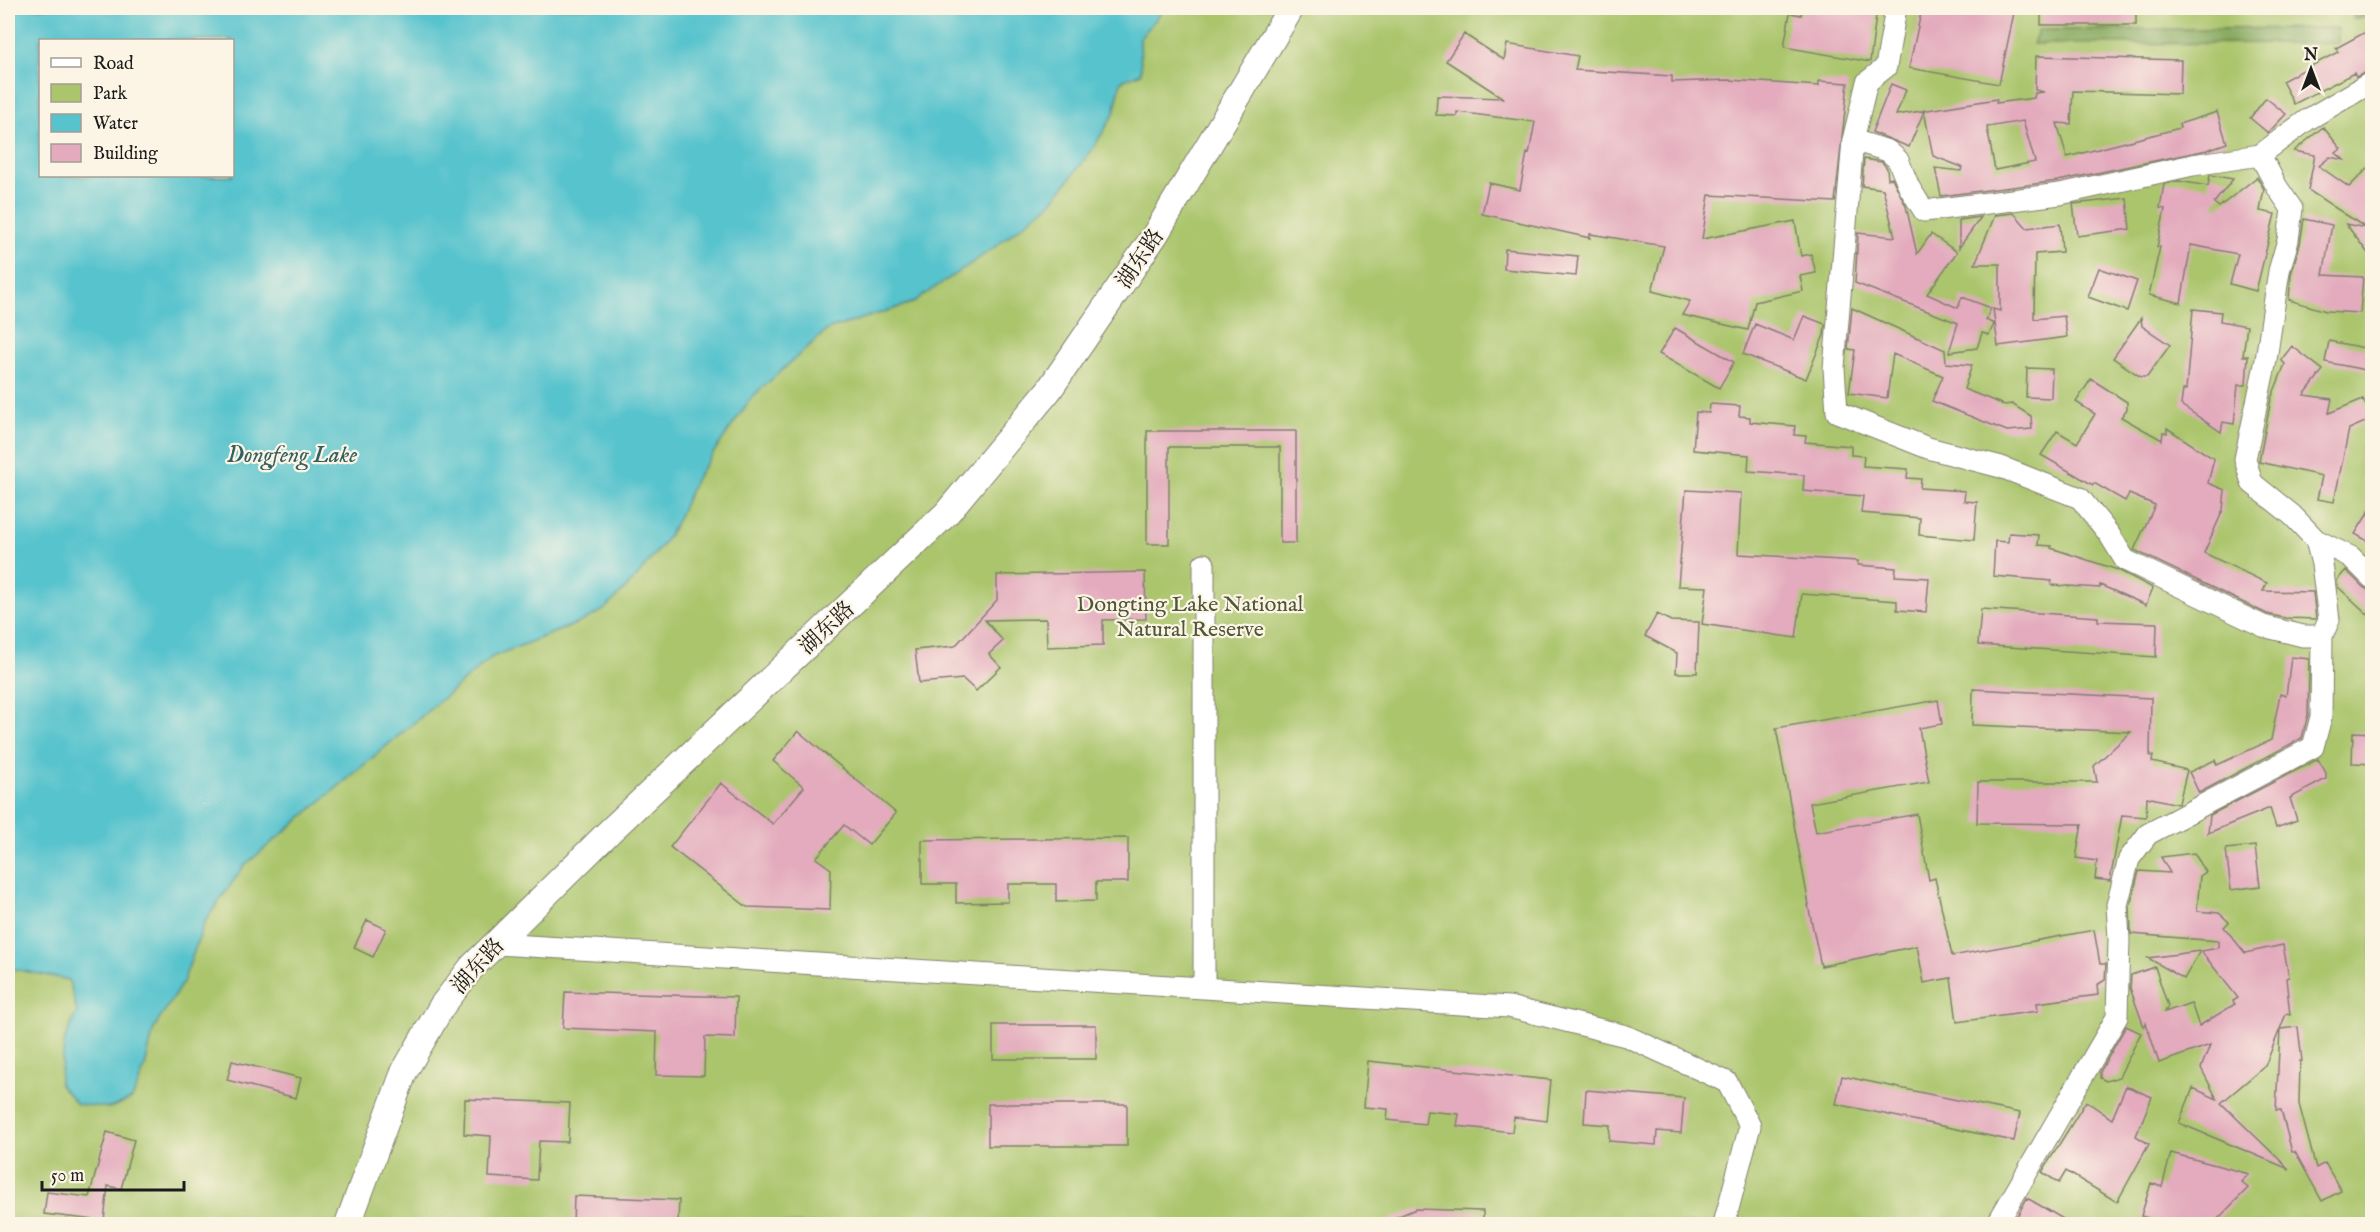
<svg xmlns="http://www.w3.org/2000/svg" width="2380" height="1232" font-family="'IM FELL English','Noto Serif SC',serif">
<style>
.green{fill:#aac56c;stroke:#637044;stroke-width:1.5;fill-rule:evenodd}
.forest{fill:#87aa60;stroke:#52633e;stroke-width:1.5}
.water{fill:#56c3cd;stroke:#397074;stroke-width:1.5;fill-rule:evenodd}
.building{fill:#e3abbd;fill-rule:evenodd}
.lines{fill:none;stroke-linecap:round;stroke-linejoin:round}
.minor-casing{stroke:#827f6e;stroke-width:23}
.tertiary-casing{stroke:#827f6e;stroke-width:28}
.minor{stroke:#fff;stroke-width:21}
.tertiary{stroke:#fff;stroke-width:26}
.labels{text-anchor:middle;stroke-width:4.5;stroke-linejoin:round;paint-order:stroke}
.street-label{font-size:22px;fill:#1c1c1c;stroke:#fcf5e5}
.park-label{font-size:22px;fill:#4e5738;stroke:#fcf5e5}
.water-label{font-size:24px;font-style:italic;fill:#335f63;stroke:#fcf5e5}
</style>
<rect width="100%" height="100%" fill="#fcf5e5"/>
<filter id="ink" filterUnits="userSpaceOnUse"><feTurbulence type="fractalNoise" baseFrequency=".0167" numOctaves="2"/><feDisplacementMap in="SourceGraphic" scale="12" xChannelSelector="R" yChannelSelector="G"/><feConvolveMatrix kernelMatrix="1 2 1 2 8 2 1 2 1" color-interpolation-filters="sRGB"/></filter>
<filter id="wash" filterUnits="userSpaceOnUse"><feTurbulence type="fractalNoise" baseFrequency=".008" numOctaves="4" result="noise"/><feDisplacementMap in="SourceGraphic" scale="24" xChannelSelector="R" yChannelSelector="G"/><feGaussianBlur stdDeviation="1.35" result="paint"/><feColorMatrix in="noise" values="0 0 0 0 0 0 0 0 0 0 0 0 0 0 0 0 0 1.4 0 .05"/><feComposite in="paint" operator="in"/></filter>
<g filter="url(#wash)">
<rect width="100%" height="100%" fill="#e9e2bf"/>
<path class="green" d="M8,8H2372V1224H8ZM40,40H232V176H40Z"/>
<path class="forest" d="M2355,8H2372V15L2353,19Z
M2338,28V43L2033,44L2038,30Z"/>
<path class="water" d="M8,8H1165L1140,38L1141,73L1121,81L1114,114L1092,150L1051,203L991,250L912,303L827,330L752,397L696,478L675,525L663,544L634,580L604,610L581,622L492,657L244,866L205,921L183,982L154,1028L145,1067L132,1099L110,1108L77,1104L59,1084L65,1039L77,1011L69,980L8,968ZM40,40H232V176H40Z"/>
<g id="blocks">
<path class="building" d="M1802,8H1877L1870,62L1784,47L1790,13L1801,15Z
M1922,8H2015L1999,84L1909,68Z
M2041,8H2136V25H2041Z
M2373,28V69L2356,77L2354,73L2294,104L2282,81L2338,52L2336,48Z
M1464,34L1504,60L1507,44L1578,56L1575,70L1672,76V82L1729,80L1819,86V81L1848,83L1835,202L1709,195L1702,239L1795,221L1801,256L1811,254L1816,273L1800,276L1803,291L1755,302L1748,330L1682,315L1690,301L1652,291L1664,246L1590,234V238L1482,214L1489,183L1520,190L1527,153L1529,154L1535,122L1457,112V116L1436,115L1437,96L1503,98L1446,61Z
M2036,56L2181,60L2180,94L2073,91L2071,124L2057,123L2067,157L2180,128L2179,124L2217,112L2227,143L2207,150L2058,181L1941,196L1935,168L1961,171L1962,167L1933,156L1924,111L1909,147L1872,132L1891,84L1906,90L1896,115L1997,99L1996,103L2034,98L2035,93L2044,92L2035,90ZM2023,121L2035,162L1995,170L1987,127Z
M2266,98L2286,114L2268,133L2250,118Z
M2323,127L2341,149L2336,153L2344,160L2330,157L2319,166L2349,187L2373,163V260L2346,224L2366,228L2308,190L2315,155L2294,151Z
M1864,159L1882,162L1887,168L1888,179L1892,178L1906,206L1917,254L1931,234L1957,252L1927,294L1958,308L1962,297L1991,308L1986,320L1994,324L1989,335L1982,333L1977,348L1949,352L1958,323L1855,283L1858,233L1895,237L1883,189L1862,186Z
M2210,175L2233,179L2214,203L2219,207L2257,177L2264,189L2260,211L2275,214L2256,291L2230,284L2238,254L2191,245L2181,303L2149,295L2160,247H2157L2165,209L2160,208L2164,184L2179,181L2208,186Z
M2127,198L2130,229L2077,236L2073,204Z
M2014,213L2027,228L2060,224L2062,252L2035,254L2034,319L2064,316L2067,337L1998,346L1993,309L2000,311V264H1975L1995,215Z
M1981,217L1959,248V220Z
M2304,219L2332,225L2323,275L2363,277L2360,313L2326,311L2289,300L2291,274L2300,244Z
M1505,249L1578,256L1576,276L1504,269Z
M2099,268L2137,281L2127,311L2088,297Z
M1852,308L1945,350L1946,363L1972,365L1964,389L2004,405L2012,404L2031,416L2032,429L2007,431L1932,401L1943,376L1893,354L1887,398L1849,393L1855,350L1848,349Z
M2193,309L2221,312L2220,321L2247,326L2243,356H2248L2246,385H2238L2234,424L2223,422L2221,432L2181,405L2183,390H2186Z
M1804,316L1825,324L1824,335L1806,379L1743,354L1755,324L1794,340Z
M2141,318L2142,326L2170,345L2147,377H2141L2113,358Z
M1675,328L1734,362L1719,388L1659,354Z
M2329,341L2370,349L2366,370L2325,362Z
M2292,346L2323,370L2304,395L2332,399L2329,413L2363,399L2372,419L2349,429L2334,502L2317,499L2322,476L2259,462L2271,399L2285,364L2281,360Z
M2027,368L2052,369L2051,398L2026,397Z
M2091,379L2127,402V409L2121,417L2162,440L2163,432L2167,433V428L2214,459L2208,483L2225,490L2223,510L2204,553L2267,583L2263,591L2313,592L2316,619L2285,618L2267,614L2134,550L2155,505L2129,494L2125,501L2094,483L2093,485L2041,455L2057,431L2077,443L2095,414L2076,402Z
M1710,404L1740,406L1739,416L1750,417V422L1795,426L1794,435L1806,436L1805,442L1851,446V455L1864,456L1863,466L1908,469L1907,478L1921,479L1920,488L1965,491L1964,501L1977,502L1974,540L1919,535L1920,518L1861,513L1863,496L1803,491L1804,475L1748,471L1749,455L1693,450L1696,412L1709,413Z
M1147,431H1296V543H1280V447H1169V544H1147Z
M1686,490L1741,493L1738,554L1858,561V565L1896,568L1895,576L1929,578L1926,612L1897,610V601L1802,594L1796,638L1702,624L1707,587L1678,586Z
M2373,505V544L2355,534Z
M2009,533L2039,535L2038,545L2052,546L2051,548L2118,570L2153,588L2146,605L2100,585V588L2051,585L2052,581L1993,576L1995,541L2008,542Z
M2346,570L2363,587L2373,593V619L2338,587L2337,580Z
M1145,572L1146,619L1103,620V645L1047,647L1046,619L985,620L1003,641L989,654L1001,667L976,691L963,679L919,683L915,650L955,646L997,600V575Z
M1981,609L2098,617V621L2157,623L2156,657L1978,645Z
M1657,614L1671,621L1699,622L1697,673H1676L1677,653L1645,636Z
M2291,657L2309,659L2308,715L2302,738L2199,793L2189,772L2215,760L2217,765L2271,740L2280,694L2286,696Z
M1973,689L2151,698L2150,756H2153L2152,762L2187,770L2179,803L2177,804L2147,797L2146,817L2122,815L2110,881L2095,879L2097,861L2076,858L2082,824L1977,823L1978,782H2097L2094,766L2131,732L1972,725Z
M1938,700L1942,724L1919,728L1929,782L1810,803L1816,832L1917,814L1929,880L1935,878L1952,956L2094,930L2100,964H2106L2105,980L2097,985L2098,995L2037,1003L2038,1011L1957,1022L1951,978L1924,983L1917,946L1821,966L1808,905H1809L1776,728Z
M798,731L896,813L869,845L844,825L816,858L831,869L830,910L747,907L670,847L721,783L773,824L804,787L773,761Z
M2353,732L2373,733V764L2352,763Z
M2318,759L2326,773V779L2290,798L2297,820L2276,828L2270,808L2208,833L2210,815Z
M1128,838V882H1096V901L1056,902V884H1008V902L956,903V884H922V840Z
M2255,846L2260,886L2231,890L2226,849Z
M2194,853L2206,872L2200,876L2197,911L2219,913L2229,922L2224,927L2245,953L2283,945L2289,977L2286,978L2290,1015L2286,1014L2280,1029L2298,1027L2302,1061H2300L2299,1104L2316,1168L2325,1163L2341,1191L2322,1201L2295,1152H2292L2281,1110H2276L2280,1029L2265,1066L2221,1103L2289,1169L2179,1123L2193,1088L2217,1099L2201,1068L2210,1045L2159,1063L2146,1023L2144,1027L2130,988L2131,975L2155,967L2168,1006L2165,1012L2191,1003L2199,1026L2235,1004L2233,1001L2238,998L2201,951L2218,948V941L2131,934L2130,906L2139,871L2170,873L2161,857Z
M367,920L386,929L373,957L354,948Z
M2200,951L2184,979L2148,958Z
M565,992L736,997L735,1038L705,1037L704,1076L656,1075L657,1032L563,1028Z
M993,1025H1096V1059H993Z
M2126,1026L2141,1033L2119,1077L2106,1081L2100,1078V1072Z
M232,1061L301,1078L296,1098L227,1080Z
M1368,1061L1551,1080L1547,1121L1514,1117L1512,1132L1457,1126L1459,1114L1427,1111L1425,1124L1387,1120L1388,1109L1364,1107Z
M1842,1076L2020,1113L2014,1141L1836,1104Z
M2126,1086L2152,1097L2136,1136L2149,1144L2117,1202L2066,1171L2059,1183L2042,1172L2086,1101L2112,1119Z
M1586,1090L1684,1098L1681,1133L1657,1131L1656,1145L1609,1141L1610,1125L1584,1123Z
M465,1099L570,1103L568,1142L539,1141L537,1180L489,1177L491,1136L464,1134Z
M988,1104H1127V1146H988Z
M107,1132L134,1140L121,1189L108,1186L104,1221L44,1214L47,1192L89,1197Z
M2171,1153L2249,1174L2241,1182L2248,1188L2213,1224H2167L2141,1216L2151,1183L2162,1187Z
M574,1196L679,1200L678,1224H573Z
M2027,1198L2072,1224H2013Z
M1416,1209L1483,1211V1224H1379Z"/>
</g>
</g>
<g filter="url(#ink)">
<use href="#blocks" fill-opacity="0" stroke="#827f6e" stroke-width="1.5"/>
<g class="lines">
<defs>
<path id="minor" d="M1853,140L1888,151L1898,160L1909,187L1924,211L2060,194L2193,165L2260,155L2277,187L2292,209L2288,240L2279,271L2266,360L2245,459L2252,483L2292,515L2316,540L2322,564L2329,620L2322,636H2303L2263,626L2125,560L2109,534L2080,498L2001,467L1928,448L1837,412L1834,368L1853,140L1867,82L1886,67L1896,8
M2260,155L2307,120L2372,82
M2316,540L2351,557L2372,578
M1204,564V986
M496,944L1509,1007L1626,1036L1727,1082L1750,1126L1724,1224
M1997,1224L2117,1017L2119,939L2117,905L2129,859L2148,834L2313,747L2321,717L2322,636"/>
<path id="tertiary" d="M348,1224L404,1072L442,1006L472,967L610,831L946,514L1049,390L1155,235L1291,8"/>
</defs>
<use href="#minor" class="minor-casing"/>
<use href="#tertiary" class="tertiary-casing"/>
<use href="#minor" class="minor"/>
<use href="#tertiary" class="tertiary"/>
</g>
</g>
<g class="labels">
<g class="street-label">
<text transform="translate(1139 258) rotate(-56)" y="8">湖东路</text>
<text transform="translate(826 627) rotate(-43)" y="8">湖东路</text>
<text transform="translate(477 965) rotate(-48)" y="8">湖东路</text>
</g>
<g class="park-label">
<text x="1190" y="611">Dongting Lake National<tspan x="1190" dy="25">Natural Reserve</tspan></text>
</g>
<g class="water-label">
<text x="292" y="462">Dongfeng Lake</text>
</g>
</g>
<rect width="2380" height="1232" fill="none" stroke="#fcf5e5" stroke-width="30"/>
<rect x="39" y="39" width="195" height="138" fill="#fcf5e5" stroke="#a29e95" stroke-width="1.5"/>
<rect x="51" y="58" width="30" height="9" fill="#ffffff" stroke="#a29e95" stroke-width="1.5"/>
<text x="93" y="69" font-size="18" fill="#1c1c1c">Road</text>
<rect x="51" y="84" width="30" height="18" fill="#aac56c" stroke="#a29e95" stroke-width="1.5"/>
<text x="93" y="99" font-size="18" fill="#1c1c1c">Park</text>
<rect x="51" y="114" width="30" height="18" fill="#56c3cd" stroke="#a29e95" stroke-width="1.5"/>
<text x="93" y="129" font-size="18" fill="#1c1c1c">Water</text>
<rect x="51" y="144" width="30" height="18" fill="#e3abbd" stroke="#a29e95" stroke-width="1.5"/>
<text x="93" y="159" font-size="18" fill="#1c1c1c">Building</text>
<g transform="translate(2311 69)" stroke="#fcf5e5" stroke-width="4.5" paint-order="stroke">
<path d="M0-4.5L10 22L0 15L-10 22Z" fill="#1c1c1c"/>
<text y="-9" font-size="16" font-weight="bold" text-anchor="middle" fill="#1c1c1c">N</text>
</g>
<path d="M42 1181v9h142v-9" fill="none" stroke="#1c1c1c" stroke-width="3"/>
<text x="51" y="1181" font-size="18" fill="#1c1c1c" stroke="#fcf5e5" stroke-width="4.5" paint-order="stroke">50 m</text>
</svg>
